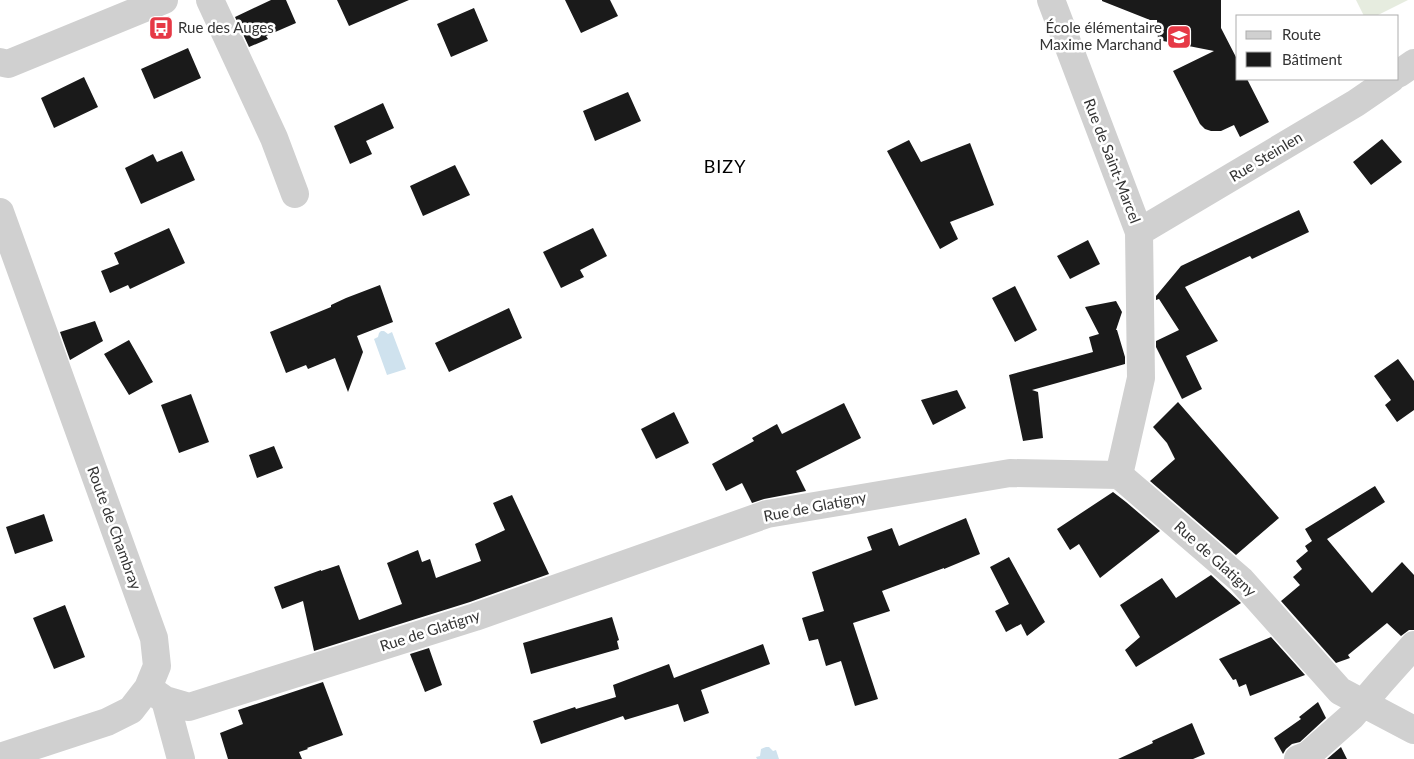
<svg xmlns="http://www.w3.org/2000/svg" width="1414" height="759" font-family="Lato,sans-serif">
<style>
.green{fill:#e6ecdf}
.water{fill:#cfe2ee}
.building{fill:#1a1a1a}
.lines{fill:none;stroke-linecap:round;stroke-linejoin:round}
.minor{stroke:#d0d0d0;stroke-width:28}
.labels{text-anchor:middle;stroke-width:5;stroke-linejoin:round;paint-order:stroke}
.poi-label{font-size:15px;fill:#333;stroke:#fff;text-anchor:start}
.street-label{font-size:15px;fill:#333;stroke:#fff}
.quarter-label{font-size:18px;letter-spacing:1px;fill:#000;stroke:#fff}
</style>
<rect width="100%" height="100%" fill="#fff"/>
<path class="green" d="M1356,0H1408L1376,16H1364Z"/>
<path class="water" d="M381,331H384L388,334L392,332L406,369L387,375L374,339L378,337L379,333Z
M766,747H769L773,751L776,750L779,759H757L756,757L760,756L761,749Z"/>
<path class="building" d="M271,0H286L296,23L266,36L268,39L249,47L235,17Z
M337,0H409L349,26Z
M565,0H610L618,16L581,33Z
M1102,0H1221V28L1238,61V79H1247L1269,122L1240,137L1234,125L1221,131H1211L1205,129L1200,124L1173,71L1214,51L1158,40L1157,20H1150L1102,1Z
M474,8L488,41L451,57L437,24Z
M188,48L201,78L154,99L141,69Z
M84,77L98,107L54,128L41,98Z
M628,92L641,121L595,141L583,111Z
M383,103L394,128L366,141L372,154L350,164L334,126Z
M1382,139L1402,162L1371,185L1353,162Z
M909,140L921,162L970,143L994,205L950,222L958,239L940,249L887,151Z
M182,151L195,180L141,204L125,168L153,154L157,162Z
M455,165L470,195L423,216L410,186Z
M1299,210L1309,232L1252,259L1250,256L1185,287L1218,341L1186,356L1202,389L1182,399L1156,347V341L1179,330L1159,299L1156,300V296L1181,266Z
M169,228L185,263L130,289L128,285L110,293L101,271L119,264L114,253Z
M593,228L607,256L580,270L584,277L561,288L543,252Z
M1088,240L1100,264L1070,279L1057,256Z
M380,285L393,322L357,336L363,352L348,392L335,358L308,369L306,365L286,373L270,332L331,307V305L346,298Z
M1015,286L1037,330L1015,342L992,298Z
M1116,301L1122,312L1116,330H1117L1125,357V364L1032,390L1038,392L1043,438L1023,441L1009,375L1093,352L1089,337L1099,334L1085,307Z
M509,308L522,338L449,372L435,343Z
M95,321L103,341L70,360L60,332Z
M129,340L153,382L129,395L104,354Z
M1398,359L1414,381V410L1397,422L1385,405L1391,400L1374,376Z
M957,390L966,408L933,425L921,400Z
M191,394L209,442L179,453L161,405Z
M1178,402L1279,518L1236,555L1150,481L1175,459L1167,443L1153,427Z
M844,403L861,438L796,471L806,491L764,499L752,503L742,483L726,491L712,464L754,441L752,438L777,424L782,434Z
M674,412L689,443L656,459L641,429Z
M274,446L283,468L257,478L249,455Z
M1375,486L1385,502L1327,539L1372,593L1402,562L1414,575V630H1409L1401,636L1387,623L1348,655L1350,658L1336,663L1281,601L1300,585L1293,577L1302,569L1296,561L1308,551L1305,546L1312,541L1305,529Z
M1113,492L1126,502L1160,531L1100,578L1079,544L1070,550L1057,529Z
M512,495L549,574L470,602L314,651L303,601L282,609L274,587L321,570V571L339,565L359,620L402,604L387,563L418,550L422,562L430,559L436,578L481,561L475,544L505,530L493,503Z
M44,514L53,541L15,554L6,527Z
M966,518L980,554L944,569V568L882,591L890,611L853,623L878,699L855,706L841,661L826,666L818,639L809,641L802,618L824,611L812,572L872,550L867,537L892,528L899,546Z
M1009,557L1045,622L1027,636L1021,624L1006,632L995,611L1009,604L990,567Z
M1211,575L1241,603L1136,667L1125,650L1140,637L1120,605L1162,578L1176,598Z
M65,605L85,657L54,669L33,618Z
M612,617L619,640L617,641L619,649L531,674L523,643Z
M1271,637L1305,675L1250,696L1246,684L1239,687L1236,679L1233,680L1219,659Z
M763,644L770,664L701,690L709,713L684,722L678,704L625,720L623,716L541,744L533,721L575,707L576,709L616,697L613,685L669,664L674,678Z
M429,648L442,685L425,692L410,654Z
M323,682L343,735L307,748L308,749L299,752L302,759H228L220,733L243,724L238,710Z
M1318,702L1326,718L1300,742L1292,744L1286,749L1283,754L1274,738L1301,719L1299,717Z
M1192,723L1205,754L1193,759H1118L1153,743L1152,741Z
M1341,747L1347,759H1327Z"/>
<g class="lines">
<path class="minor" d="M210,0L274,138L295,194
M1051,0L1139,232L1141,378L1119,475
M0,62L8,64L164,0
M1398,74L1414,63
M0,212L154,638L157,666L148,688L131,710L107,722L0,757
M1139,232L1356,103L1391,79
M148,688L165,700L189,707L475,617L767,514L1010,473L1119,475L1241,580L1340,691L1414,730
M165,700L181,759
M1298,759L1308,755L1352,716L1381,682L1414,645"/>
</g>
<defs>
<symbol id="bus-square" viewBox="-11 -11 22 22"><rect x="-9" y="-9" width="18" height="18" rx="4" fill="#e63946" stroke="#fff"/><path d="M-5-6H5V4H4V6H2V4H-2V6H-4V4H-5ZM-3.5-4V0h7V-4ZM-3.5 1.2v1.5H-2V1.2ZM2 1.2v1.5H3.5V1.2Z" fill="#fff"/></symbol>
<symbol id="school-square" viewBox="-11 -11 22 22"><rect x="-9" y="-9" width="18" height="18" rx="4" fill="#e63946" stroke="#fff"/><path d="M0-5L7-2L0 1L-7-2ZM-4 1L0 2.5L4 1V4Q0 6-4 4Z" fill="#fff"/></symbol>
</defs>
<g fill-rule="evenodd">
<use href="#bus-square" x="147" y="14" width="28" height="28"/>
<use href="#school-square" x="1165" y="23" width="28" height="28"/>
</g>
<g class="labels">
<g class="poi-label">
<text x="178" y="33">Rue des Auges</text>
<text x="1162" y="33" text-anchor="end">École élémentaire<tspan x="1162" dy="17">Maxime Marchand</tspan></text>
</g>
<g class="street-label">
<text transform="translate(1266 157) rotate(-31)" y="5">Rue Steinlen</text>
<text transform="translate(1112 161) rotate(69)" y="5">Rue de Saint-Marcel</text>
<text transform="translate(815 507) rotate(-11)" y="5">Rue de Glatigny</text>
<text transform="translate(114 528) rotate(70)" y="5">Route de Chambray</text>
<text transform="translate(1215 559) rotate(42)" y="5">Rue de Glatigny</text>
<text transform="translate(430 631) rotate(-18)" y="5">Rue de Glatigny</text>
</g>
<g class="quarter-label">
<text x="725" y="173">BIZY</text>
</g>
</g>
<rect x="1236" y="15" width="162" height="65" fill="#ffffff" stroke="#adadad"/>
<rect x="1246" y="31" width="25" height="8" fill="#d0d0d0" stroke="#adadad"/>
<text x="1282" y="40" font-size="15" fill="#333333">Route</text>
<rect x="1246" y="52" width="25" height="15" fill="#1a1a1a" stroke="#adadad"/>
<text x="1282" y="65" font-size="15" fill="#333333">Bâtiment</text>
</svg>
